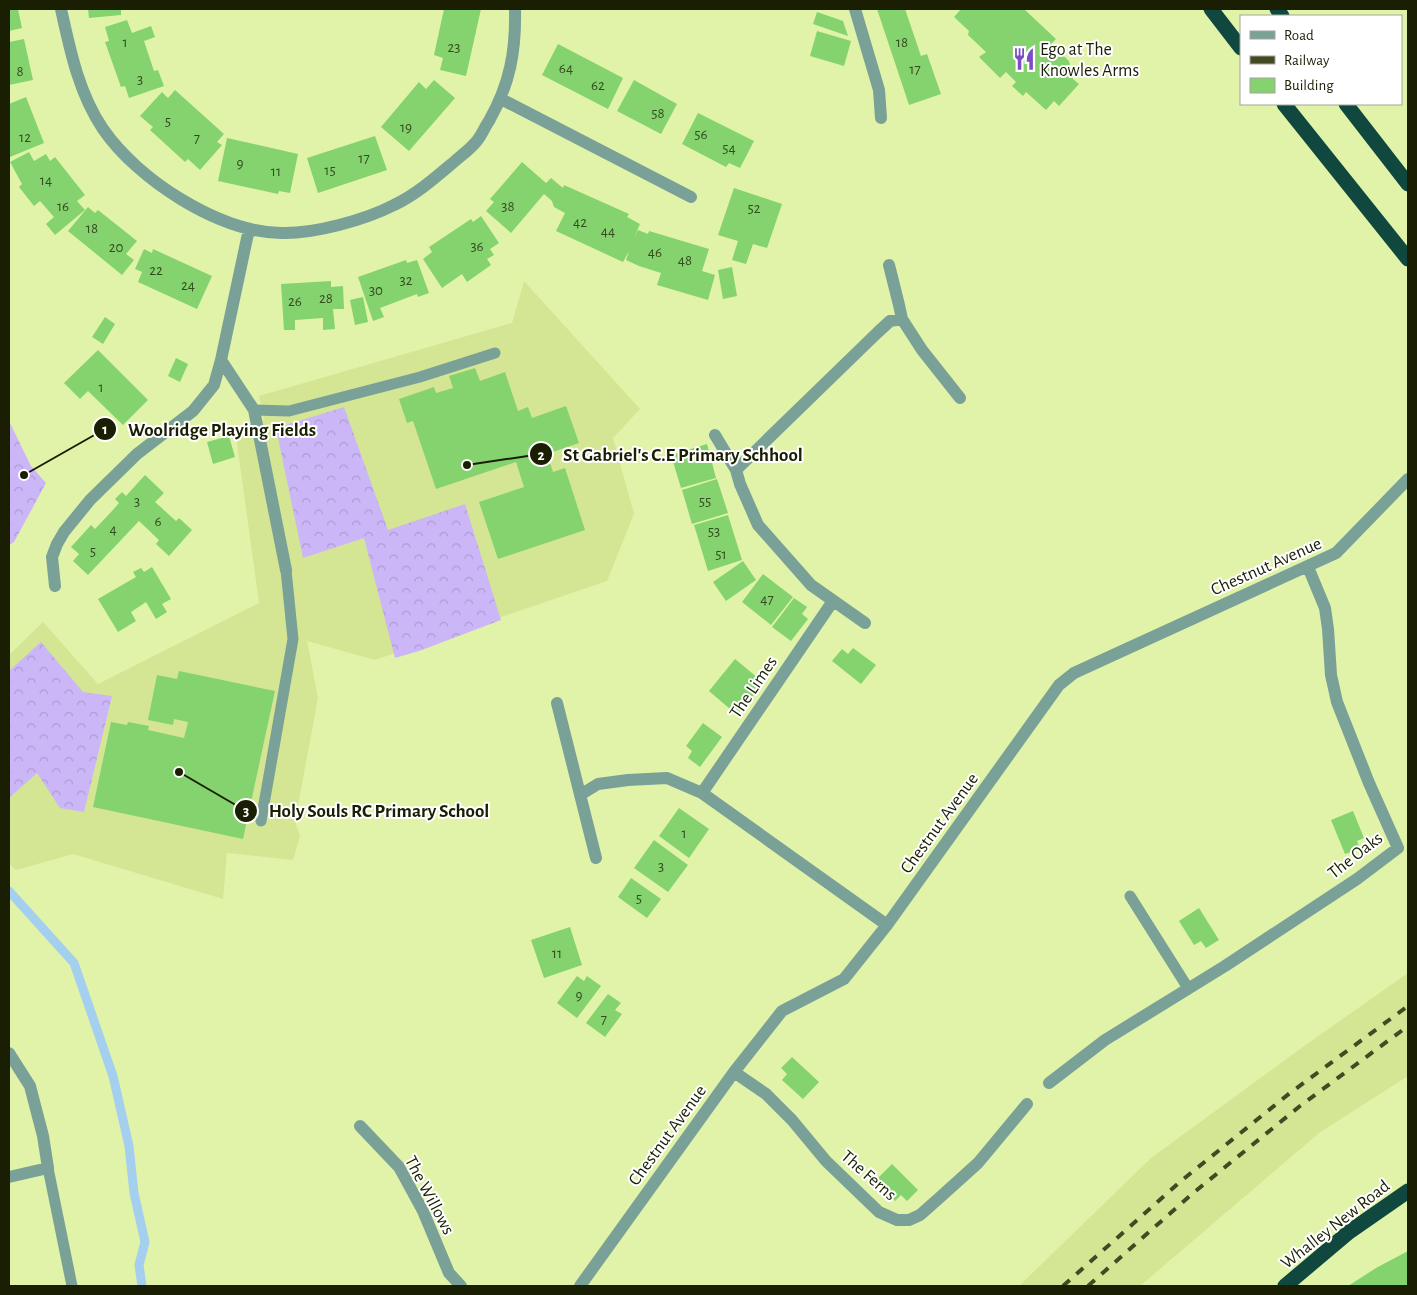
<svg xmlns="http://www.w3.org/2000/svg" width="1417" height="1295" font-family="'Alegreya Sans',sans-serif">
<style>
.built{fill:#d4e694}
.forest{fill:url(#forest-crowns)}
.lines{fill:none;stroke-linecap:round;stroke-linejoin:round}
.stream{stroke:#a4cfee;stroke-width:9}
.building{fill:#84d36e}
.lane{stroke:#7aa198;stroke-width:11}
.street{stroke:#7aa198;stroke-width:12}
.highway{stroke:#10483f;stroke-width:15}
.rail{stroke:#424a24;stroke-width:4;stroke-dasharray:9 9;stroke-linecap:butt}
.labels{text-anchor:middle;stroke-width:4;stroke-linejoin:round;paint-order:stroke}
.number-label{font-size:15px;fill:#344c1e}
.poi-label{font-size:18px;fill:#1a1f03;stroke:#fff;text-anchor:start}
.street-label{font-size:18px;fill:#1a1f03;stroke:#fff}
.leader{fill:none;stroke:#1a1f03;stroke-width:2}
.callout-dot{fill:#1a1f03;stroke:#fff;stroke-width:2}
.mark-label{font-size:15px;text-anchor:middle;font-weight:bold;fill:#fff}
.callout-label{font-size:19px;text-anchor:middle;font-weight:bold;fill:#1a1f03;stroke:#fff;stroke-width:4;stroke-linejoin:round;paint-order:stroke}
</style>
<defs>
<pattern id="forest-crowns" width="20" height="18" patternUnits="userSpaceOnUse" patternTransform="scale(1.25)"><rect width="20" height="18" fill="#cbb6f7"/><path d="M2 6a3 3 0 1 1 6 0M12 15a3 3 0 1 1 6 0" fill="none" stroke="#ae9cd2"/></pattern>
</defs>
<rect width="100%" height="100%" fill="#e1f3a8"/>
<path class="built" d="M524,281L640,409L613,438L634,514L607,581L375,660L307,641L318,698L295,821L300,836L293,860L227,853L223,899L73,854L16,870L9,864V655L43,622L98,684L259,603L235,429L264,420L259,396L512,323Z
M1408,973V1076L1319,1133L1140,1286H1019L1151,1158L1300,1049Z"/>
<path class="forest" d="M344,407L388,530L465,504L501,620L419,651L395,658L364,538L303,558L276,428Z
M9,421L31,466L46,483L14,542L9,545Z
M41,642L83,692L112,696L84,812L60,808L37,773L9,798V671Z"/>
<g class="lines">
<path class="stream" d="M9,891L74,963L113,1076L129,1146L134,1193L145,1242L139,1265L142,1286"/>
</g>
<path class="building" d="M9,9H18L22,28L9,31Z
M88,9H121V15L89,18Z
M444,9H481L466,76L440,70L443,58L434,55Z
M877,9H905L921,56L927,54L941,94L909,105Z
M961,9H1024L1056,39L1051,44L1069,61L1073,79L1079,84L1059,106L1054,101L1046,110L1026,92L1023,96L1012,86L1016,82L1006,72L1000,78L979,57L986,52L968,35L969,31L954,17Z
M817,12L843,21L848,36L813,24Z
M127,20L132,33L151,26L155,37L144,41L154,71L158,70L164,86L129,98L125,86L121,87L105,42L109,41L105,27Z
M817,31L851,41L844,66L810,56Z
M24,39L33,80L9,85V42Z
M558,44L623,78L608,109L542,75Z
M434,80L455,98L409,151L381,127L419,82L426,89Z
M634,80L677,104L661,134L617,111Z
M175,90L224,134L217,142L222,145L200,170L188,159L185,162L150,130L153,127L140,116L162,92L168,98Z
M26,97L44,143L10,157L9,104Z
M698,113L754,141L740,168L729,163L726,167L682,144Z
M375,136L387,170L318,193L307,158Z
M227,138L298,154L290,193L279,191L278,194L218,181Z
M29,152L34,161L46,154L50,161L55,157L85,195L77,201L85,210L55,235L46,224L54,217L40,201L34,206L19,187L22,184L10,162Z
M522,162L546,183L551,178L563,188L564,185L629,214L627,217L640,224L634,238L638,230L648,234L649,231L709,249L702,271L715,275L708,300L657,285L661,273L639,266L626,260L629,251L623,262L556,231L565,213L554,207L552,201L544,194L511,233L486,211L494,202L490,199Z
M734,188L782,204L767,248L753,244L746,264L732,260L738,241L718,235Z
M88,207L95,213L98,210L137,241L126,254L134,260L122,275L68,231Z
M481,216L499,243L490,249L494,255L487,259L491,265L467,282L462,274L442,288L423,259L432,252L429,247L471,219L473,222Z
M144,249L152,253L153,249L212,276L197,309L138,282L142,272L135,269Z
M406,260L407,263L417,260L429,293L418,297L417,294L380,308L384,317L373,321L358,277Z
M732,267L737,296L723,299L718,270Z
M331,281V287L343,286L344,309H333L335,329L323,330V318L295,320V330H284L281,284Z
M363,297L368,322L355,325L350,300Z
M105,317L115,324L103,344L92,337Z
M98,350L148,400L123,425L88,391L80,399L64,383Z
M176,358L188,364L180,382L168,376Z
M475,368L480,381L505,372L518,411L528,407L532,418L566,406L579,443L547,454L553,472L565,468L585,530L498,559L479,502L524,487L516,462L436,489L413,421L407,423L399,399L434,387L436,393L453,388L449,376Z
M229,436L235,457L213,464L207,442Z
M707,444L716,478L681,488L671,455Z
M145,475L164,493L155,502L176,521L179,518L192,530L169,556L156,544L159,540L139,521L88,575L73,561L79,554L71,547L91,525L95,529L112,511L119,503L115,499L122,492L126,496Z
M717,479L728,513L692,524L682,490Z
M728,515L742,560L708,571L694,525Z
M743,561L756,580L726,601L713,582Z
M152,567L171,599L162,604L167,612L156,619L146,602L131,612L136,621L118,632L98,599L136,577L133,572L141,568L144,572Z
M763,574L793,597L771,625L742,602Z
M794,598L807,607L802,614L808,619L791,641L772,627Z
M853,648L876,665L861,684L832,661L842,649L848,654Z
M735,659L764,683L737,715L709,691Z
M179,671L275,691L243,839L93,807L111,722L127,725L128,722L149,726L148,730L184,738L188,722L174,719L173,725L148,720L157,675L177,679Z
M703,723L722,737L700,767L688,758L692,751L686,746Z
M679,808L709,829L689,858L659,836Z
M1353,811L1364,838L1357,841L1360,849L1345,854L1331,820Z
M654,840L688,865L668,892L634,868Z
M631,878L661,899L647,918L618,897Z
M1199,908L1219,940L1206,948L1201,941L1194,945L1179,921Z
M570,927L582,965L544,978L531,940Z
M577,976L584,981L587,976L601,986L577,1018L557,1003Z
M608,994L621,1003L615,1010L622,1014L605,1037L586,1023Z
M792,1057L819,1082L803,1099L782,1080L787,1074L781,1068Z
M892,1164L918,1190L907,1201L901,1195L895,1201L875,1181Z
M1408,1251V1286H1348L1376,1268Z"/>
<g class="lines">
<path class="lane" d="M254,410L289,411L420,377L495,353
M261,821L293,639L286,570
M1130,896L1188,988
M48,1168L72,1286"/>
<path class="street" d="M61,9C70,50 79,94 103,129C138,180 219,232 281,233C314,234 365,220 394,205C417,194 436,177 455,161C462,155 469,150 475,143C481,137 484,128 489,121C510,84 516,51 515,9
M855,9L879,90L881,118
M501,99L691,197
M249,229L221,360L254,410L286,570
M889,265L899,305L902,319L922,350L960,398
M715,435L736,470L740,484L758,525L811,585L865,623
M736,470L877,333L890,321L902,319
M55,586L52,557L57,544L64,532L90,500L137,454L193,411L214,385L221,360
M557,703L596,858
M702,793L833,601
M580,795L598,784L628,780L667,778L702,793L887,925
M9,1053L30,1086L43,1136L48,1168L9,1177
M734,1072L766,1094L792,1120L826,1161L879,1212L897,1220H909L920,1215L937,1200L978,1163L1027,1104
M1049,1083L1105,1040L1225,966L1357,879L1398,848L1369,783L1337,702L1331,675L1328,629L1325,608L1308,567
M360,1126L399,1167L423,1211L449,1273L461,1286
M580,1286L734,1072L782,1011L844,979L887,925L1059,685L1074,673L1336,553L1408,479"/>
<path class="highway" d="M1211,9L1241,48
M1277,9L1282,16
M1284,104L1408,259
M1346,104L1408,184
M1285,1286L1349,1232L1408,1191"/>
<path class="rail" d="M1063,1286L1181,1181L1290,1093L1408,1006
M1088,1286L1192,1194L1300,1106L1408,1026"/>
</g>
<defs>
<symbol id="restaurant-bare" viewBox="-9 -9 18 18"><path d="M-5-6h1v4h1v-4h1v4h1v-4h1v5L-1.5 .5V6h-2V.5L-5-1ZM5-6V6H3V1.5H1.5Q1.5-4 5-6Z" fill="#7e4dc5" stroke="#fff" stroke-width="2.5" paint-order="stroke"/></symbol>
</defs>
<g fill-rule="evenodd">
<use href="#restaurant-bare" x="1008" y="43" width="32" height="32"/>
</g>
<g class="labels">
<g class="number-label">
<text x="125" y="47">1</text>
<text x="902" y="47">18</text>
<text x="454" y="52">23</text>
<text x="566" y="73">64</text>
<text x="915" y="74">17</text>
<text x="20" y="76">8</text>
<text x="140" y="84">3</text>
<text x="598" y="90">62</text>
<text x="658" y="118">58</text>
<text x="168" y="126">5</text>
<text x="406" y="132">19</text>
<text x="701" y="139">56</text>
<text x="25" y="142">12</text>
<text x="197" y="143">7</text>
<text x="729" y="153">54</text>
<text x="364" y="163">17</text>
<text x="240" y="168">9</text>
<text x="330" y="175">15</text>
<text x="276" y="176">11</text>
<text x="46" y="185">14</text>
<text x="63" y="211">16</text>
<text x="508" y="211">38</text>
<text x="754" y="213">52</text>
<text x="580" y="227">42</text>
<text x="92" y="233">18</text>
<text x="608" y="236">44</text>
<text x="477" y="251">36</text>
<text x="116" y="252">20</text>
<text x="655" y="257">46</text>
<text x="685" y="265">48</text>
<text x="156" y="275">22</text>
<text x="406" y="285">32</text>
<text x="188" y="290">24</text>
<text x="376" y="295">30</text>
<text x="326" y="303">28</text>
<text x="295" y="306">26</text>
<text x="101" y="392">1</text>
<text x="137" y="506">3</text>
<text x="705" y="506">55</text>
<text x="158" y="526">6</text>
<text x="113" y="534">4</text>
<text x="714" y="536">53</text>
<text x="93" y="556">5</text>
<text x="721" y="559">51</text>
<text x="767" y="604">47</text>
<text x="684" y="838">1</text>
<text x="661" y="871">3</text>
<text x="639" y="903">5</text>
<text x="557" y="958">11</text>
<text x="579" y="1000">9</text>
<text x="604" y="1024">7</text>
</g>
<g class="poi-label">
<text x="1040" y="55">Ego at The<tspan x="1040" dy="21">Knowles Arms</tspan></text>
</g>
<g class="street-label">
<text transform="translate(1266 566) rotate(-24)" y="6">Chestnut Avenue</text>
<text transform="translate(753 687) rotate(-56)" y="6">The Limes</text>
<text transform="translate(939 823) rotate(-54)" y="6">Chestnut Avenue</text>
<text transform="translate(1355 855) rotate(-38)" y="6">The Oaks</text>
<text transform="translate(667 1135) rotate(-54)" y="6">Chestnut Avenue</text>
<text transform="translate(869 1175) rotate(41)" y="6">The Ferns</text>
<text transform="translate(430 1195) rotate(62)" y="6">The Willows</text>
<text transform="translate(1335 1224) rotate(-38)" y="6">Whalley New Road</text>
</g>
</g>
<path class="leader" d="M24 475L105 429M467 465L541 454M179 772L246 811"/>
<g class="callout-dot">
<circle cx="24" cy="475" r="5"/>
<circle cx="467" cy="465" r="5"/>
<circle cx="179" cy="772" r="5"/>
<circle cx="105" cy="429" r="12"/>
<circle cx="541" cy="454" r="12"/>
<circle cx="246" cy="811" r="12"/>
</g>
<g class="mark-label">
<text x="105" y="434">1</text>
<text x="541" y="460">2</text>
<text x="246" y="816">3</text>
</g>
<g class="callout-label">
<text x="222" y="436">Woolridge Playing Fields</text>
<text x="683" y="461">St Gabriel's C.E Primary Schhool</text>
<text x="379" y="817">Holy Souls RC Primary School</text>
</g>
<rect width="1417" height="1295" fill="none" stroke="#1a1f03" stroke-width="20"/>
<rect x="1240" y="15" width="162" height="90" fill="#ffffff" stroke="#a3a59a"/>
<rect x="1250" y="31" width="25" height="8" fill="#7aa198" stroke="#a3a59a"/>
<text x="1284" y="40" font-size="15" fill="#1a1f03">Road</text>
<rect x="1250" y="56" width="25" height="8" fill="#424a24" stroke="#a3a59a"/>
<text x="1284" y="65" font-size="15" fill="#1a1f03">Railway</text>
<rect x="1250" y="78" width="25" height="15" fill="#84d36e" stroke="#a3a59a"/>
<text x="1284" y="90" font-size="15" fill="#1a1f03">Building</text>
</svg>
